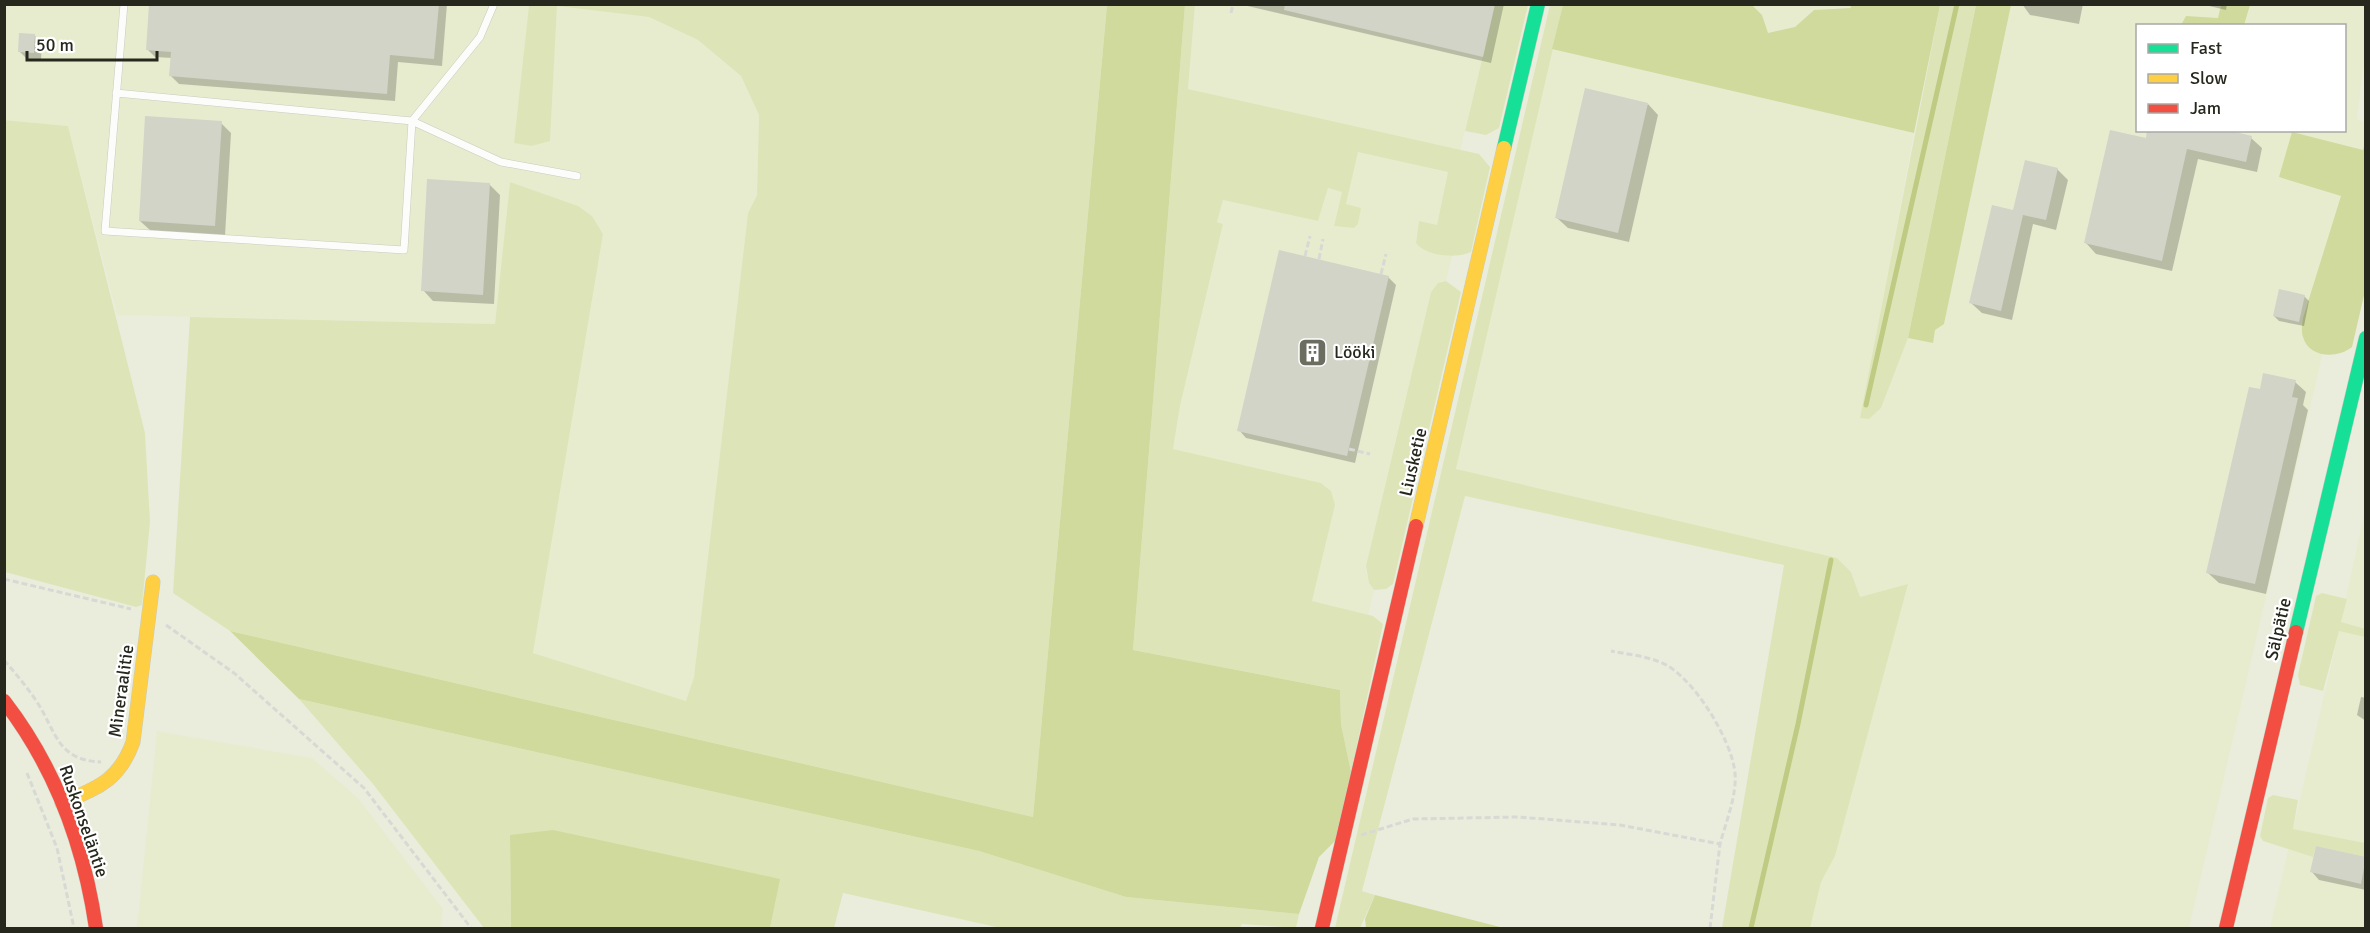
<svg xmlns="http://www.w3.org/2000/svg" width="2370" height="933" font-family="Signika,sans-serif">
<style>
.built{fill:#e7eccf;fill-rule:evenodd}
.green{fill:#dde5b8}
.forest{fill:#d0da9d}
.shadow{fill:#0003}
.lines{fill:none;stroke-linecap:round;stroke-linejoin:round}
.stream{stroke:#bfca82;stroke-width:5}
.building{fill:#d1d4c7}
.lane-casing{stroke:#c9cbbe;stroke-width:8}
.fast-casing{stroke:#c9cbbe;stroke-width:15}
.slow-casing{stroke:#c9cbbe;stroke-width:15}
.jam-casing{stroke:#c9cbbe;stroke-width:15}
.path{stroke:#d7d9d4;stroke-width:3;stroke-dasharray:6 3;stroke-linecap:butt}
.lane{stroke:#fcfcfa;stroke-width:7}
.fast{stroke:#16e098;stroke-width:14}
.slow{stroke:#ffcf43;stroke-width:14}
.jam{stroke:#f24e42;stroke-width:14}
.labels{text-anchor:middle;stroke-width:4.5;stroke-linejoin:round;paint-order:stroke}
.poi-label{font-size:18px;fill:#26281d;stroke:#fff;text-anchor:start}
.street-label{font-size:18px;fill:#26281d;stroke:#fff}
</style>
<rect width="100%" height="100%" fill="#eaeddc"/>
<path class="built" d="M1850,4L1851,8L1814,10L1795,27L1767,33L1762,15L1752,5Z
M4,5H529L515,142L532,146L550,141L557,6L649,17L698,40L741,76L759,115L757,195L748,213L694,677L686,701L533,653L603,234L510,183L495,324L117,315L68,126L5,120Z
M1195,5H1495L1460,151L1188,89Z
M2011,5H2365V53L2357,119L2365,122V143L2320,365L2189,928H1803L1860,597L1851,572L1456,470L1552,49L1914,133L1861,418L1881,408L1908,338L1932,343L1935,330L1944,324ZM2138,26H2344V130H2138Z
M1357,151L1449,172L1437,225L1419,221L1416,240L1423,249L1452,256L1446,281H1442L1431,292L1366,566V572L1374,590L1368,615L1312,601L1335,505L1326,486L1173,449L1180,406L1223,224L1217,222L1223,200L1318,221L1328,188L1342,192L1334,226L1361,209L1346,205Z
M2365,509V928H2270L2339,631Z
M157,731L312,758L358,798L443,909L441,928H137Z"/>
<path class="green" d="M529,5H1107L1033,817L230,631L173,593L190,317L495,324L510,182L578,206L592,216L603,234L533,653L686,701L694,677L748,213L757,195L759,115L741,76L698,40L649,17L557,6L550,141L532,146L514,143Z
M1185,5H1195L1188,89L1479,154L1490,167L1471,252C1457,259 1425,256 1416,243L1419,221L1437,225L1448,172L1358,152L1346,204L1361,208L1358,224L1354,228L1334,226L1342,192L1328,188L1318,221L1223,200L1217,222L1223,224L1180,406L1173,449L1321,483L1331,491L1335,505L1312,601L1373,616L1383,624L1351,772L1341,724L1340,690L1133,650Z
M1495,5H1528L1499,128L1486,135L1465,131Z
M1550,5H1563L1456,469L1837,558L1851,572L1860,597L1908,584L1835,856L1821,882L1810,928H1722L1784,565L1465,496L1362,891L1375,895L1360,928H1335Z
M1940,5H1976L1908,338L1881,408L1869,419L1860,418Z
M4,120L68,126L145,433L150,522L142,605L136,607L5,572Z
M1446,281L1461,292L1393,584L1386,589L1374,590L1369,583L1366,566L1431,292L1438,283Z
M2322,593L2347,599L2341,622L2366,629L2365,637L2339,631L2323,691L2300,685L2298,675L2316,596Z
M299,699L979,851L1126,897L1299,914L1296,928L1242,924L1240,928H1001L843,893L834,928H770L779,879L510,836L511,928H484L373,784Z
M2273,795L2298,800L2293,829L2365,843V857L2316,846L2313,857L2263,841L2260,836L2268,798Z"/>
<path class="forest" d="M1107,5H1185L1133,650L1340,690L1341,724L1351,772L1335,841L1319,857L1299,914L1126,897L979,851L299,699L230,631L1033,817Z
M1850,5H1940L1914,133L1552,49L1563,5H1752L1762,15L1768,33L1795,27L1814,10L1851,8Z
M1976,5H2011L1944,324L1935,330L1933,343L1908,338Z
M2221,5H2250L2244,25H2181L2186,16L2218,18Z
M2292,132L2363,150L2365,143V291L2352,347C2337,359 2309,358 2303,337C2301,331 2302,324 2303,318L2341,196L2279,177Z
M553,830L780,879L770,928H511L510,835Z
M1375,895L1504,928H1366L1365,919Z"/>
<path class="shadow" d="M151,4H447L442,66L398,62L395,101L179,84L171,76L172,58L155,57L147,49Z
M1239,4H1504L1491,63Z
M2022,4H2083L2079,24L2030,15Z
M2201,4H2227L2226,10Z
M34,35L42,43L41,60H28L20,52Z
M1648,104L1658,115L1629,242L1568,228L1557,218Z
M221,123L231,133L225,236L151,231L140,221Z
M2251,138L2262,148L2257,172L2198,159L2172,271L2096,254L2086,243L2147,140Z
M2057,169L2068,180L2056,230L2033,224L2012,320L1982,313L1971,303L2014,212Z
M489,184L500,195L494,304L433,301L423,290Z
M1388,277L1396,285L1355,463L1246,438L1239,430Z
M2304,296L2309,301L2304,326L2279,321L2274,316Z
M2295,382L2306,392L2303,405L2308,410L2266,594L2219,583L2208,573L2261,391Z
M2361,697L2366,698V721L2357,715Z
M2366,859V890L2319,880L2312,872Z"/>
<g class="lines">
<path class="stream" d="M1866,405L1957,4
M1751,928L1798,724L1831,560"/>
</g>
<path class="building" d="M149,4H439L434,59L390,55L387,94L169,76L171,52L146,50Z
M1285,4H1495L1483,57L1284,10Z
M19,33L35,34L34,53L18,52Z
M1585,88L1648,103L1618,233L1555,218Z
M145,116L222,121L215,226L139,221Z
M2110,130L2146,138L2147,130H2227L2252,136L2246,162L2187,149L2162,261L2084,243Z
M2025,160L2058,168L2046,220L2023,215L2001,311L1969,303L1992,205L2013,210Z
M427,179L490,183L483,295L421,291Z
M1279,250L1389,276L1347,456L1237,431Z
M2279,289L2305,295L2299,322L2273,316Z
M2263,373L2296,380L2292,397L2298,398L2255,584L2206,573L2249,387L2260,389Z
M2316,846L2366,857L2361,884L2310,872Z"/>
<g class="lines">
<defs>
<path id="lane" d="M494,4L480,37L412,121L501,162L577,176
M116,93L412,121L404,250L105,231L124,4"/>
<path id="fast" d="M1504,148L1538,4
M2296,632L2366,338"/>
<path id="slow" d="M1416,526L1504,148
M62,803C97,788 119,781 133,742L153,582"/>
<path id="jam" d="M4,701C55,767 84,846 96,928
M1322,928L1416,526
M2226,928L2296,632"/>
</defs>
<use href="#lane" class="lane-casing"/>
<use href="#fast" class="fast-casing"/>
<use href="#slow" class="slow-casing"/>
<use href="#jam" class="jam-casing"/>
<path class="path" d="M1231,13L1233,4
M1305,256L1310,236
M1319,259L1323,239
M1381,274L1386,254
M1349,449L1370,454
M4,579L131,609
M166,625L234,673L364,788L471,928
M4,660C16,674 27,687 37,702C57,733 57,760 101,762
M27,773L57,848L74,928
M1361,835L1413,819L1518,817L1620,825L1720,844C1726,822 1737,795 1735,773C1732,740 1692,674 1660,662C1645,656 1627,654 1611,651
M1710,928L1720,844"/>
<use href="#lane" class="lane"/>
<use href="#fast" class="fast"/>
<use href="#slow" class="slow"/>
<use href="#jam" class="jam"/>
</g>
<defs>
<symbol id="building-square" viewBox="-11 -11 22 22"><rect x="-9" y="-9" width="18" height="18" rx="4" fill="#6b6d60" stroke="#fff"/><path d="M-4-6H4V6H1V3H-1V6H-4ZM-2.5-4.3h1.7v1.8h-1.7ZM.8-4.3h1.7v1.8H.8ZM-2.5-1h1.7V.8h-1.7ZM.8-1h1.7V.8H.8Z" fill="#fff"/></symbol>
</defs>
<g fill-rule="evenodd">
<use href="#building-square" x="1296" y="336" width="33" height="33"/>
</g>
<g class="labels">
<g class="poi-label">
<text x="1334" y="358">Lööki</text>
</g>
<g class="street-label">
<text transform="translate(1413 462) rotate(-77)" y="6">Liusketie</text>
<text transform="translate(2278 629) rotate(-77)" y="6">Sälpätie</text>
<text transform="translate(121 691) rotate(-82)" y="6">Mineraalitie</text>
<text transform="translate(84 821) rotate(71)" y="6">Ruskonseläntie</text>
</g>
</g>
<rect width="2370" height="933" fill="none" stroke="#26281d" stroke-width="12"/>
<rect x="2136" y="24" width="210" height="108" fill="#ffffff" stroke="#a8a9a5" stroke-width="1.5"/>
<rect x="2148" y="44" width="30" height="9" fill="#16e098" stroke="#a8a9a5" stroke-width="1.5"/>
<text x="2190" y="54" font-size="18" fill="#26281d">Fast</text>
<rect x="2148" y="74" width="30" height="9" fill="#ffcf43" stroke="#a8a9a5" stroke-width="1.5"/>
<text x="2190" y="84" font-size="18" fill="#26281d">Slow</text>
<rect x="2148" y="104" width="30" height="9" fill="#f24e42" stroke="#a8a9a5" stroke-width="1.5"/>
<text x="2190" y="114" font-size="18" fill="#26281d">Jam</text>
<path d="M27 51v9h130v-9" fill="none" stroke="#26281d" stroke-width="3"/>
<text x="36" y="51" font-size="18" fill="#26281d" stroke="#ffffff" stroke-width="4.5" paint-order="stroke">50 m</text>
</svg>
